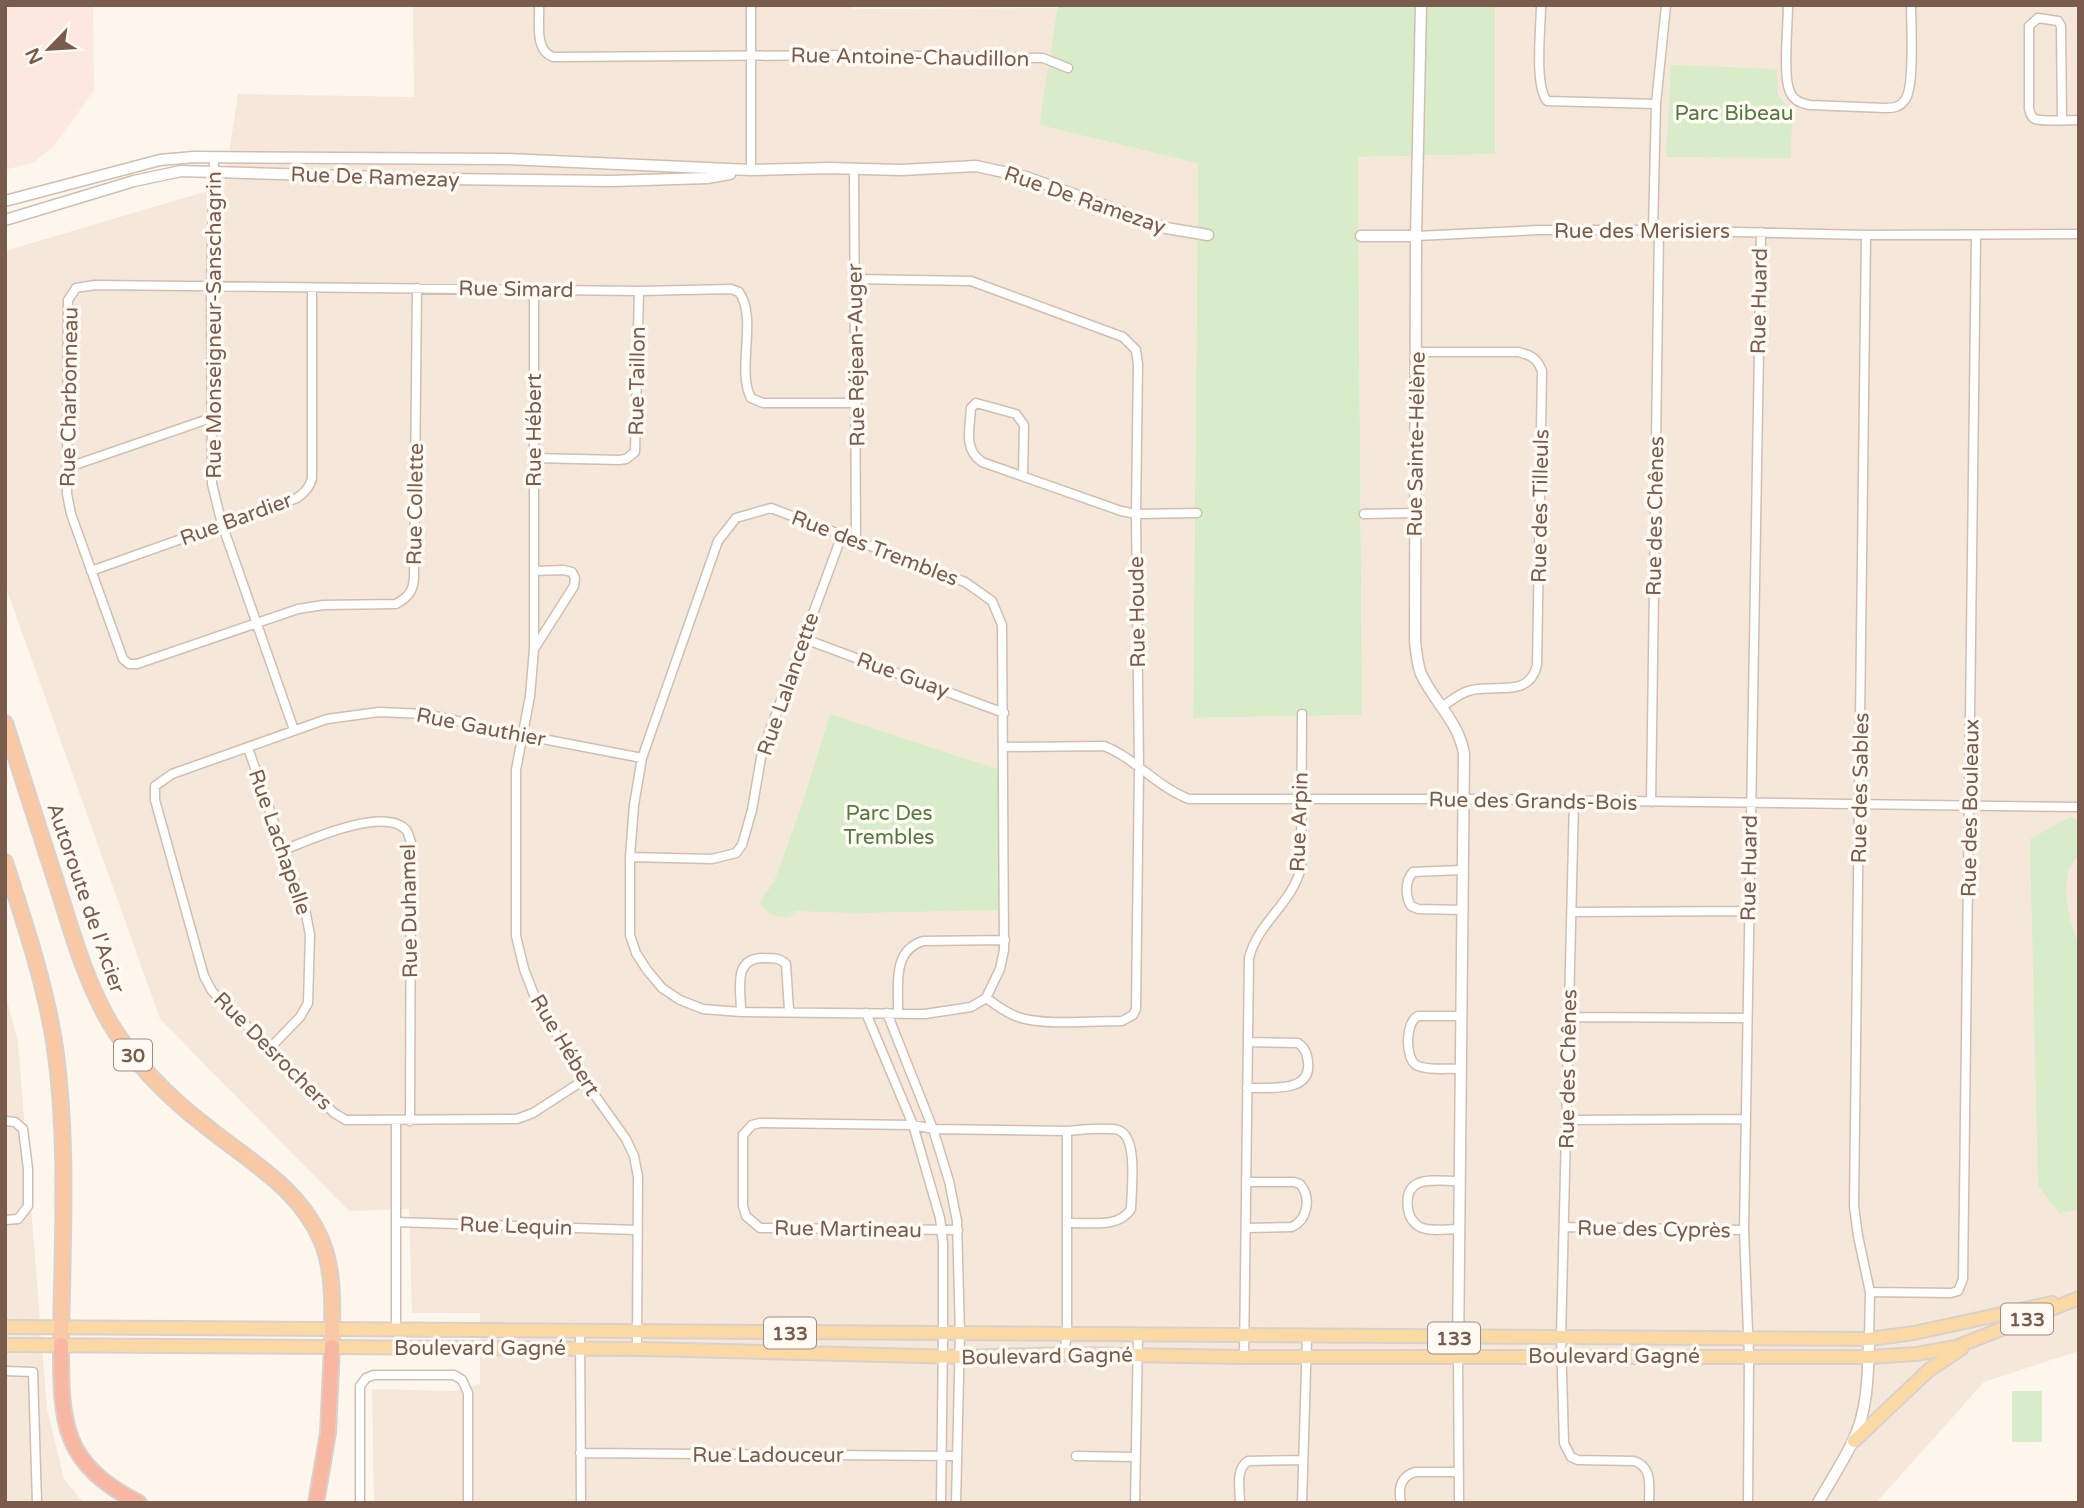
<svg xmlns="http://www.w3.org/2000/svg" width="2084" height="1508" font-family="'Varela Round',sans-serif">
<style>
.residential{fill:#f5e8da}
.commercial{fill:#fde8e0}
.green{fill:#d8ecc9}
.lines{fill:none;stroke-linecap:round;stroke-linejoin:round}
.minor-casing{stroke:#d1beb0;stroke-width:11}
.tertiary-casing{stroke:#d1beb0;stroke-width:13}
.primary-casing{stroke:#dad1cd;stroke-width:16}
.trunk-casing{stroke:#dad1cd;stroke-width:18}
.motorway-casing{stroke:#dad1cd;stroke-width:18}
.minor{stroke:#fff;stroke-width:8}
.tertiary{stroke:#fff;stroke-width:10}
.primary{stroke:#fbd9a5;stroke-width:12}
.trunk{stroke:#f9c8a4;stroke-width:14}
.motorway{stroke:#f7b7a3;stroke-width:14}
.labels{text-anchor:middle;stroke-width:7;stroke-linejoin:round;paint-order:stroke}
.shield{fill:#fffaf3;stroke:#a28b7f;stroke-width:2}
.shield-label{font-size:19px;font-weight:bold;fill:#7a5c4d}
.street-label{font-size:21px;fill:#7a5c4d;stroke:#fffaf3}
.park-label{font-size:21px;fill:#537a41;stroke:#fffaf3}
</style>
<rect width="100%" height="100%" fill="#fdf6ec"/>
<path class="residential" d="M413,5H852V9L1058,8L1039,125L1198,162L1193,718L1362,715L1358,157L1495,154V5H2079V1351L1984,1382L1876,1503H374L372,1389L455,1391L480,1384V1313H412L409,1209L349,1211L160,1019L5,585V251L224,186L238,94L414,97Z
M5,993L18,1041L47,1409L64,1479L84,1503H5Z"/>
<path class="commercial" d="M5,5H93L94,90L54,146L34,162L5,170Z"/>
<path class="green" d="M1058,5H1495V154L1358,157L1362,715L1193,718L1198,163L1039,125Z
M1671,65L1777,69L1778,95L1792,113L1791,158L1666,157Z
M830,714L1003,771L1004,910L855,913L795,911L790,917C776,918 766,915 760,901L774,882L802,805Z
M2070,817L2079,820V854L2068,870L2066,894L2069,916L2079,946V1205L2076,1210L2059,1213L2038,1186L2030,839Z
M2012,1391H2042V1442H2012Z"/>
<g class="lines">
<defs>
<path id="minor" d="M539,5C540,23 534,50 553,57L859,55L1043,58L1068,68
M751,5V170
M1541,5C1541,27 1534,85 1547,101L1656,104
M1788,5C1788,25 1783,73 1789,89C1792,100 1800,103 1810,105L1885,108C1894,108 1900,107 1905,100C1915,87 1911,25 1911,5
M2062,120L2061,26L2058,21L2038,18L2029,26V109C2030,113 2031,117 2035,119C2043,122 2069,120 2079,120
M214,158L211,286L212,484L222,524L294,730
M854,168L856,541
M1653,230L1656,104L1666,5
M1866,235L1854,1206L1858,1236L1870,1292L1869,1339
M1416,236L1539,230H1653L1866,235L2079,234
M855,279L971,281L1123,337L1136,350L1138,364L1136,514L1139,767L1136,1009L1133,1015L1122,1021C1094,1021 1043,1026 1018,1017C1006,1013 996,1005 986,998
M417,288L414,578C413,592 408,597 396,604L323,605L298,609L137,664H129L123,659L71,514L67,494L68,300L76,288L95,285L639,291L731,289L739,292C758,318 736,370 751,398L763,403H857
M534,289V649L530,696L516,770V936L524,969L536,1000L584,1080L626,1139L634,1156L638,1177L637,1349
M1417,352H1518C1531,355 1537,358 1542,371L1537,665C1529,698 1498,684 1472,690C1461,692 1452,700 1443,706
M534,458L619,460L626,459L635,452L639,291
M66,468L211,418
M1023,476L1024,425L1016,414L976,403L971,408C970,428 963,449 982,462L1121,511L1136,514L1197,513
M771,508L965,582L992,601L1002,625L1004,950L1000,969L986,998L971,1007L925,1014L741,1012L703,1009L680,1000L662,988L647,970L636,953L630,935V857L634,805L642,758L718,541L736,518Z
M1364,514L1415,513
M91,571L297,498C305,492 310,487 312,478V288
M802,638L1004,713
M534,649L574,586L575,578L572,572L563,570L534,571
M1004,747L1104,746C1135,758 1157,787 1189,799H1463L2079,807
M248,748L306,914L310,935L308,1003L300,1017L269,1049
M1574,801L1561,1338L1564,1443L1571,1457L1578,1460L1634,1461C1653,1467 1649,1486 1649,1503
M1651,802L1659,230
M284,850C309,840 386,805 407,831C408,832 410,841 411,842L410,1121
M630,857L712,859L736,853L742,845L752,810L762,752L842,535
M1462,910L1418,909L1411,906C1405,896 1405,881 1413,872L1462,870
M1572,912L1749,911
M741,1012C741,988 732,957 765,958C774,958 780,958 786,964L789,1010
M866,1013L913,1125L940,1218L943,1244V1335L941,1503
M887,1013L933,1129L949,1181L957,1221L960,1335L956,1503
M898,1014C899,987 891,951 923,941L1005,940
M1569,1017L1747,1018
M1461,1069C1448,1068 1427,1071 1416,1065C1405,1058 1405,1022 1418,1016H1461
M584,1080L533,1113L517,1119L346,1120L334,1113L212,991L204,976L155,800V786L172,774L327,719L379,712L425,714L522,735L642,758
M1247,1088C1268,1087 1312,1094 1308,1062C1307,1053 1305,1048 1298,1043L1248,1042
M1566,1120L1745,1119
M5,1121L15,1122L23,1129L28,1169V1206L18,1219L5,1220
M1067,1131C1081,1130 1106,1127 1118,1130C1139,1136 1131,1192 1131,1209C1119,1229 1088,1222 1068,1223
M396,1222L636,1230
M1564,1227L1744,1230
M1246,1228L1292,1227C1307,1220 1312,1198 1300,1184L1294,1182H1246
M1458,1229C1447,1229 1430,1232 1420,1227C1413,1223 1409,1217 1408,1209C1403,1174 1434,1181 1458,1181
M958,1230L760,1228L746,1216L743,1206V1135L752,1125L760,1123L913,1125L933,1129L1067,1131V1335L1064,1354
M1870,1292L1951,1293L1958,1291L1963,1279L1976,236
M396,1329V1121
M580,1331L581,1503
M1458,1356L1459,1503
M1244,1357L1249,958C1258,922 1293,903 1301,867L1302,714
M5,1371L33,1372L37,1503
M580,1453L956,1456
M1076,1456L1135,1457
M360,1503V1386L366,1378L374,1375H454L462,1380L468,1393V1503
M1135,1503L1138,1335
M1240,1503C1240,1489 1235,1469 1248,1461L1302,1460
M1302,1503L1307,1337
M1401,1503C1398,1489 1400,1477 1415,1472H1459
M1748,1503L1749,1357L1744,1230L1761,232"/>
<path id="tertiary" d="M1421,5L1416,236L1415,640C1416,652 1417,663 1421,674C1434,702 1459,722 1464,754L1458,1356
M5,201L160,160L194,157L506,159L751,170L829,168L901,170L976,166L1026,177L1166,228L1208,235
M5,220L134,181L181,171L446,179L612,181L707,178L730,174
M1361,236H1416
M1818,1503C1829,1483 1843,1462 1853,1441C1868,1410 1868,1373 1869,1339"/>
<path id="primary" d="M5,1327L1869,1339L1914,1333L2052,1303
M5,1345L645,1349L960,1357L1064,1354L1244,1357H1869L1916,1354L1956,1347L2079,1298
M1854,1441L1929,1370L1962,1348"/>
<path id="trunk" d="M5,723C22,777 40,831 57,885C72,932 85,980 110,1023C135,1064 169,1098 207,1127C249,1161 301,1189 322,1242C335,1274 332,1312 332,1347
M5,862C24,921 44,980 54,1041C69,1139 62,1246 61,1345"/>
<path id="motorway" d="M61,1345C61,1425 62,1463 139,1503
M316,1503L328,1433L332,1347"/>
</defs>
<use href="#minor" class="minor-casing"/>
<use href="#tertiary" class="tertiary-casing"/>
<use href="#primary" class="primary-casing"/>
<use href="#trunk" class="trunk-casing"/>
<use href="#motorway" class="motorway-casing"/>
<use href="#minor" class="minor"/>
<use href="#tertiary" class="tertiary"/>
<use href="#primary" class="primary"/>
<use href="#trunk" class="trunk"/>
<use href="#motorway" class="motorway"/>
</g>
<g class="labels">
<g class="shield">
<rect x="114" y="1039.5" width="38" height="31" rx="5"/>
<rect x="2001" y="1303.5" width="52" height="31" rx="5"/>
<rect x="764" y="1317.5" width="52" height="31" rx="5"/>
<rect x="1428" y="1322.5" width="52" height="31" rx="5"/>
</g>
<g class="shield-label">
<text x="133" y="1062">30</text>
<text x="2027" y="1326">133</text>
<text x="790" y="1340">133</text>
<text x="1454" y="1345">133</text>
</g>
<g class="street-label">
<text transform="translate(910 57) rotate(1)" y="7">Rue Antoine-Chaudillon</text>
<text transform="translate(375 177) rotate(2)" y="7">Rue De Ramezay</text>
<text transform="translate(1085 200) rotate(19)" y="7">Rue De Ramezay</text>
<text x="1642" y="238">Rue des Merisiers</text>
<text transform="translate(516 289) rotate(1)" y="7">Rue Simard</text>
<text transform="translate(1759 301) rotate(-89)" y="7">Rue Huard</text>
<text transform="translate(214 325) rotate(-90)" y="7">Rue Monseigneur-Sanschagrin</text>
<text transform="translate(856 355) rotate(-91)" y="7">Rue Réjean-Auger</text>
<text transform="translate(637 381) rotate(-89)" y="7">Rue Taillon</text>
<text transform="translate(69 397) rotate(-89)" y="7">Rue Charbonneau</text>
<text transform="translate(534 430) rotate(-90)" y="7">Rue Hébert</text>
<text transform="translate(1416 444) rotate(-89)" y="7">Rue Sainte-Hélène</text>
<text transform="translate(415 504) rotate(-89)" y="7">Rue Collette</text>
<text transform="translate(1540 506) rotate(-89)" y="7">Rue des Tilleuls</text>
<text transform="translate(1655 516) rotate(-89)" y="7">Rue des Chênes</text>
<text transform="translate(236 519) rotate(-20)" y="7">Rue Bardier</text>
<text transform="translate(875 548) rotate(21)" y="7">Rue des Trembles</text>
<text transform="translate(1137 612) rotate(-91)" y="7">Rue Houde</text>
<text transform="translate(903 675) rotate(20)" y="7">Rue Guay</text>
<text transform="translate(788 684) rotate(-71)" y="7">Rue Lalancette</text>
<text transform="translate(481 727) rotate(11)" y="7">Rue Gauthier</text>
<text transform="translate(1860 788) rotate(-89)" y="7">Rue des Sables</text>
<text transform="translate(1533 801) rotate(1)" y="7">Rue des Grands-Bois</text>
<text transform="translate(1970 808) rotate(-89)" y="7">Rue des Bouleaux</text>
<text transform="translate(1299 822) rotate(-88)" y="7">Rue Arpin</text>
<text transform="translate(280 842) rotate(71)" y="7">Rue Lachapelle</text>
<text transform="translate(1749 868) rotate(-89)" y="7">Rue Huard</text>
<text transform="translate(86 898) rotate(71)" y="7">Autoroute de l'Acier</text>
<text transform="translate(409 911) rotate(-91)" y="7">Rue Duhamel</text>
<text transform="translate(565 1045) rotate(59)" y="7">Rue Hébert</text>
<text transform="translate(273 1051) rotate(45)" y="7">Rue Desrochers</text>
<text transform="translate(1568 1069) rotate(-89)" y="7">Rue des Chênes</text>
<text transform="translate(516 1226) rotate(2)" y="7">Rue Lequin</text>
<text transform="translate(848 1229) rotate(1)" y="7">Rue Martineau</text>
<text transform="translate(1654 1229) rotate(1)" y="7">Rue des Cyprès</text>
<text x="480" y="1355">Boulevard Gagné</text>
<text transform="translate(1047 1356) rotate(-1)" y="7">Boulevard Gagné</text>
<text x="1614" y="1363">Boulevard Gagné</text>
<text x="768" y="1462">Rue Ladouceur</text>
</g>
<g class="park-label">
<text x="1734" y="120">Parc Bibeau</text>
<text x="889" y="820">Parc Des<tspan x="889" dy="24">Trembles</tspan></text>
</g>
</g>
<rect width="2084" height="1508" fill="none" stroke="#7a5c4d" stroke-width="14"/>
<g transform="translate(49 49) rotate(245)" stroke="#fffaf3" stroke-width="5" paint-order="stroke">
<path d="M0-5L12 26L0 18L-12 26Z" fill="#7a5c4d"/>
<text y="-10" font-size="19" font-weight="bold" text-anchor="middle" fill="#7a5c4d">N</text>
</g>
</svg>
